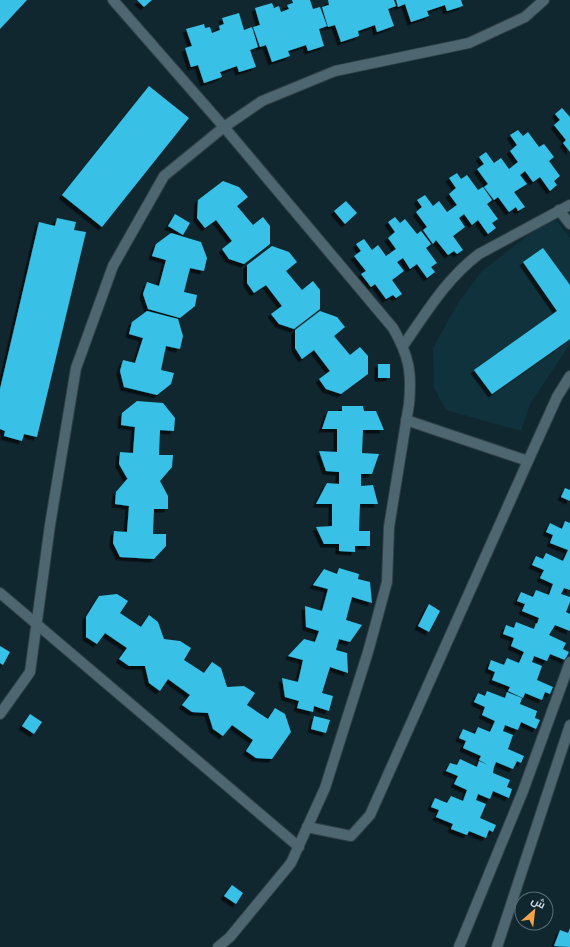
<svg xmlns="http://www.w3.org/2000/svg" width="570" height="947" font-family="'Noto Sans',Cairo,sans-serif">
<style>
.built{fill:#10323c}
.building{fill:#38c0e6;filter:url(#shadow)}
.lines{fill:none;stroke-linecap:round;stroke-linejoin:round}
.lane-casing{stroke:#314047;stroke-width:12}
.street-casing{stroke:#314047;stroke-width:12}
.lane{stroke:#4d666f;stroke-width:10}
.street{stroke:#4d666f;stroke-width:10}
</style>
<defs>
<filter id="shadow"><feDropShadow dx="-3.5" dy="3.5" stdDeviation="0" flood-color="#0009"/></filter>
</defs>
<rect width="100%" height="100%" fill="#10272f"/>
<path class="built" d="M553,216L570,238V344L530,404L521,431L446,410L434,388L433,348L458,303L482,271Z"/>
<path class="building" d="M0,0H27L0,29Z
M137,0H152L144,7Z
M292,0H310L313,9L320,7L327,26L319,29L324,46L308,51L306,45L288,51L290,56L272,62L266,45L260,47L253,27L260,25L255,8L272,3L274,8L279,6L281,12L289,9L287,5L293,3Z
M328,0H394L396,6L388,9L394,26L377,32L375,25L358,31L359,36L341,42L335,25L328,27L322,7L329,5Z
M396,0H461L463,6L447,11L445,5L427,11L429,16L411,22L405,4L398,7Z
M239,13L244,30L252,27L258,47L250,50L256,67L239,72L237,66L220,72L222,77L204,83L198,65L191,67L185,48L192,46L186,29L204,24L205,28L210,27L212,33L220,30L219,26L224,24L222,18Z
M149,86L189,118L102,227L62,195Z
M562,108L570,117V152L563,143L566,140L554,125L560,120L555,114Z
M518,130L523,136L528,132L539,147L544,144L554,157L549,161L560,176L554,181L557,185L550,191L540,177L533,182L525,171L520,175L527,184L514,192L525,207L518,211L516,207L509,212L498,197L494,200L484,187L488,184L477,169L484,164L479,157L486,152L494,163L501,158L509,169L518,162L510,151L517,145L510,135Z
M457,173L461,179L467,175L478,190L483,187L492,200L487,204L498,219L492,223L496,228L488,234L478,220L472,225L464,214L459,218L465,227L453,236L463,250L457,254L454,251L448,255L436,240L433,244L423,230L427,227L416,212L422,207L417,200L425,195L433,206L439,201L447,212L457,205L449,194L456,188L449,178Z
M223,181L239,187L248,197L237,206L253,225L263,217L270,226V244L244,264L229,259L222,249L232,241L216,220L205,228L197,218L198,200Z
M346,201L357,213L345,224L334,211Z
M175,214L190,223L183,235L168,226Z
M395,217L400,223L405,219L417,234L421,231L431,244L426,248L437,263L431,267L435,272L427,278L417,264L410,269L403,258L397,262L404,271L392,280L402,294L396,298L393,295L386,299L375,284L371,287L361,274L366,271L354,256L361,251L356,244L364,239L372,250L378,245L386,256L396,249L388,238L395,232L388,222Z
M57,218L76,222L74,230L86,232L37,437L24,434L22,441L4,436L5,431L0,429V389L39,222L55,226Z
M171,233L201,242L207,258L204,271L190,268L184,292L197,295L195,306L180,318L148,309L143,294L147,282L159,286L166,260L152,256L156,244Z
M272,246L289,252L297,262L286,271L302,290L313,281L320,290V309L294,329L279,324L271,314L282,306L266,285L254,293L247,283V265Z
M543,248L570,285V339L492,394L474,370L557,311L523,262Z
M147,311L178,319L183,336L180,349L166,346L161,370L174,373L171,384L157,395L124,387L120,371L123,360L135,363L143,338L129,334L132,322Z
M320,311L337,317L345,327L334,336L350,355L360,347L368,356V374L341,394L326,389L319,379L330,371L314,350L302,359L295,348V330Z
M378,364H390V378H378Z
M137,401L163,403L175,418L174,431L160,430L159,455H173L172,467L160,481L168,496V509H154L153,534H166V546L154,559L120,557L113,543L114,531L127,532L129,506L115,504L116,492L128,478H127L119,464L120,452L133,453L135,427L121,425L122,413Z
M342,406H363L364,411H376L384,430H363L362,453L379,454L372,474H361V486L373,485L378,504H360L359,531H370V546H355V552L339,551V544H324L316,527L332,526V504H316L327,483L339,484V472L326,471L319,451L337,452V429H322L328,411H342Z
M565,488L570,490V501L561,497Z
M565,521L570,523V590L564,588L561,594L570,597V602L566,612L570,614V631L555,625L549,635L566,643L563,649L569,652L565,660L550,654L547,661L534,656L532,662L542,666L537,680L553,687L550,694L545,692L542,700L525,693L523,698L508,691L510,687L492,680L495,672L488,669L491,660L504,665L507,658L519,663L524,652L511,646L514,638L503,634L506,625L514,628L516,622L534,629L536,623L537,624L539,618L522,611L525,604L517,601L521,592L533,597L536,590L549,595L553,584L540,578L544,570L532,565L536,556L543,559L546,553L563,561L568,550L550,543L553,535L546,532L550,523L562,529Z
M339,568L359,574L358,579L370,582L372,603L352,597L346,620L362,625L350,642L339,639L336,650L347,653L348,673L330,667L322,693L333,696L329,711L314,706L313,712L297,708L299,701L285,697L282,678L298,682L303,660L288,656L304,639L315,642L319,631L306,627L305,606L322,611L328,589L313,585L324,569L337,574Z
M117,594L128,601L120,613L141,627L149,615L158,622L164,639L180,641L191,648L184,660L204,673L212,662L221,668L227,687L244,686L255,693L247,705L268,719L275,708L285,714L291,732L272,759L256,758L246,751L253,740L232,725L223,736L213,729L208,713L192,712L182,705L190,695L168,679L160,691L149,683L145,666H129L119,659L127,648L105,633L97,644L86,637V617L99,596Z
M429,604L440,611L429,632L418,626Z
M0,646L10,652L3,665L0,663Z
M487,691L505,698L507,692L522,698L520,704L537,711L535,718L540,720L536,729L521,722L518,730L505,725L503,731L513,735L508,749L524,756L521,763L517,761L513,769L496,762L494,767L493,773L510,780L507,787L512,789L509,798L493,791L490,799L478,794L476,800L486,804L480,818L496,825L493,832L489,830L486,838L469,831L467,835L451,829L453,824L436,817L439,810L431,807L435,798L447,803L451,796L463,801L467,790L454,784L458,776L446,771L450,763L457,765L460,759L477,767L479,761L488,765L479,760L481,756L463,748L466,741L459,738L463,729L475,734L478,727L490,732L495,721L482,715L485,707L474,702L478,693L485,696Z
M30,714L42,722L34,734L22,726Z
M314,716L330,720L326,733L311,729Z
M232,885L243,893L236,904L224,896Z
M570,928V947L554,946L560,930L568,933Z"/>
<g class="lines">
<defs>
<path id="lane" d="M559,210L570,224
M406,420L528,461
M307,827L351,836L370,815L528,461L557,397L570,376"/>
<path id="street" d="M113,0L224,127L393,328C409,356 412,372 409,404L389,527L387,582L368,652L325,788L291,863L230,937L218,947
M403,346C426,313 446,279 479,254L570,205
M0,593L299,847
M0,714L30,672L50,525L76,368L113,266L164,176L224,127L262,101L335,71L469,43L525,17L544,0
M459,947L523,791L570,662
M497,947L570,725"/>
</defs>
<use href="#lane" class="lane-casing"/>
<use href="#street" class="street-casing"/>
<use href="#lane" class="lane"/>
<use href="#street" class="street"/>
</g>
<g transform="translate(534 911) rotate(28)"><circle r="19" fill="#10272f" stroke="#5b6e75"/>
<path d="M0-3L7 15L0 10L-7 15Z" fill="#f6a247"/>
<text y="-6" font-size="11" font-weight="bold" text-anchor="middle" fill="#ccd9de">ش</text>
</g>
</svg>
